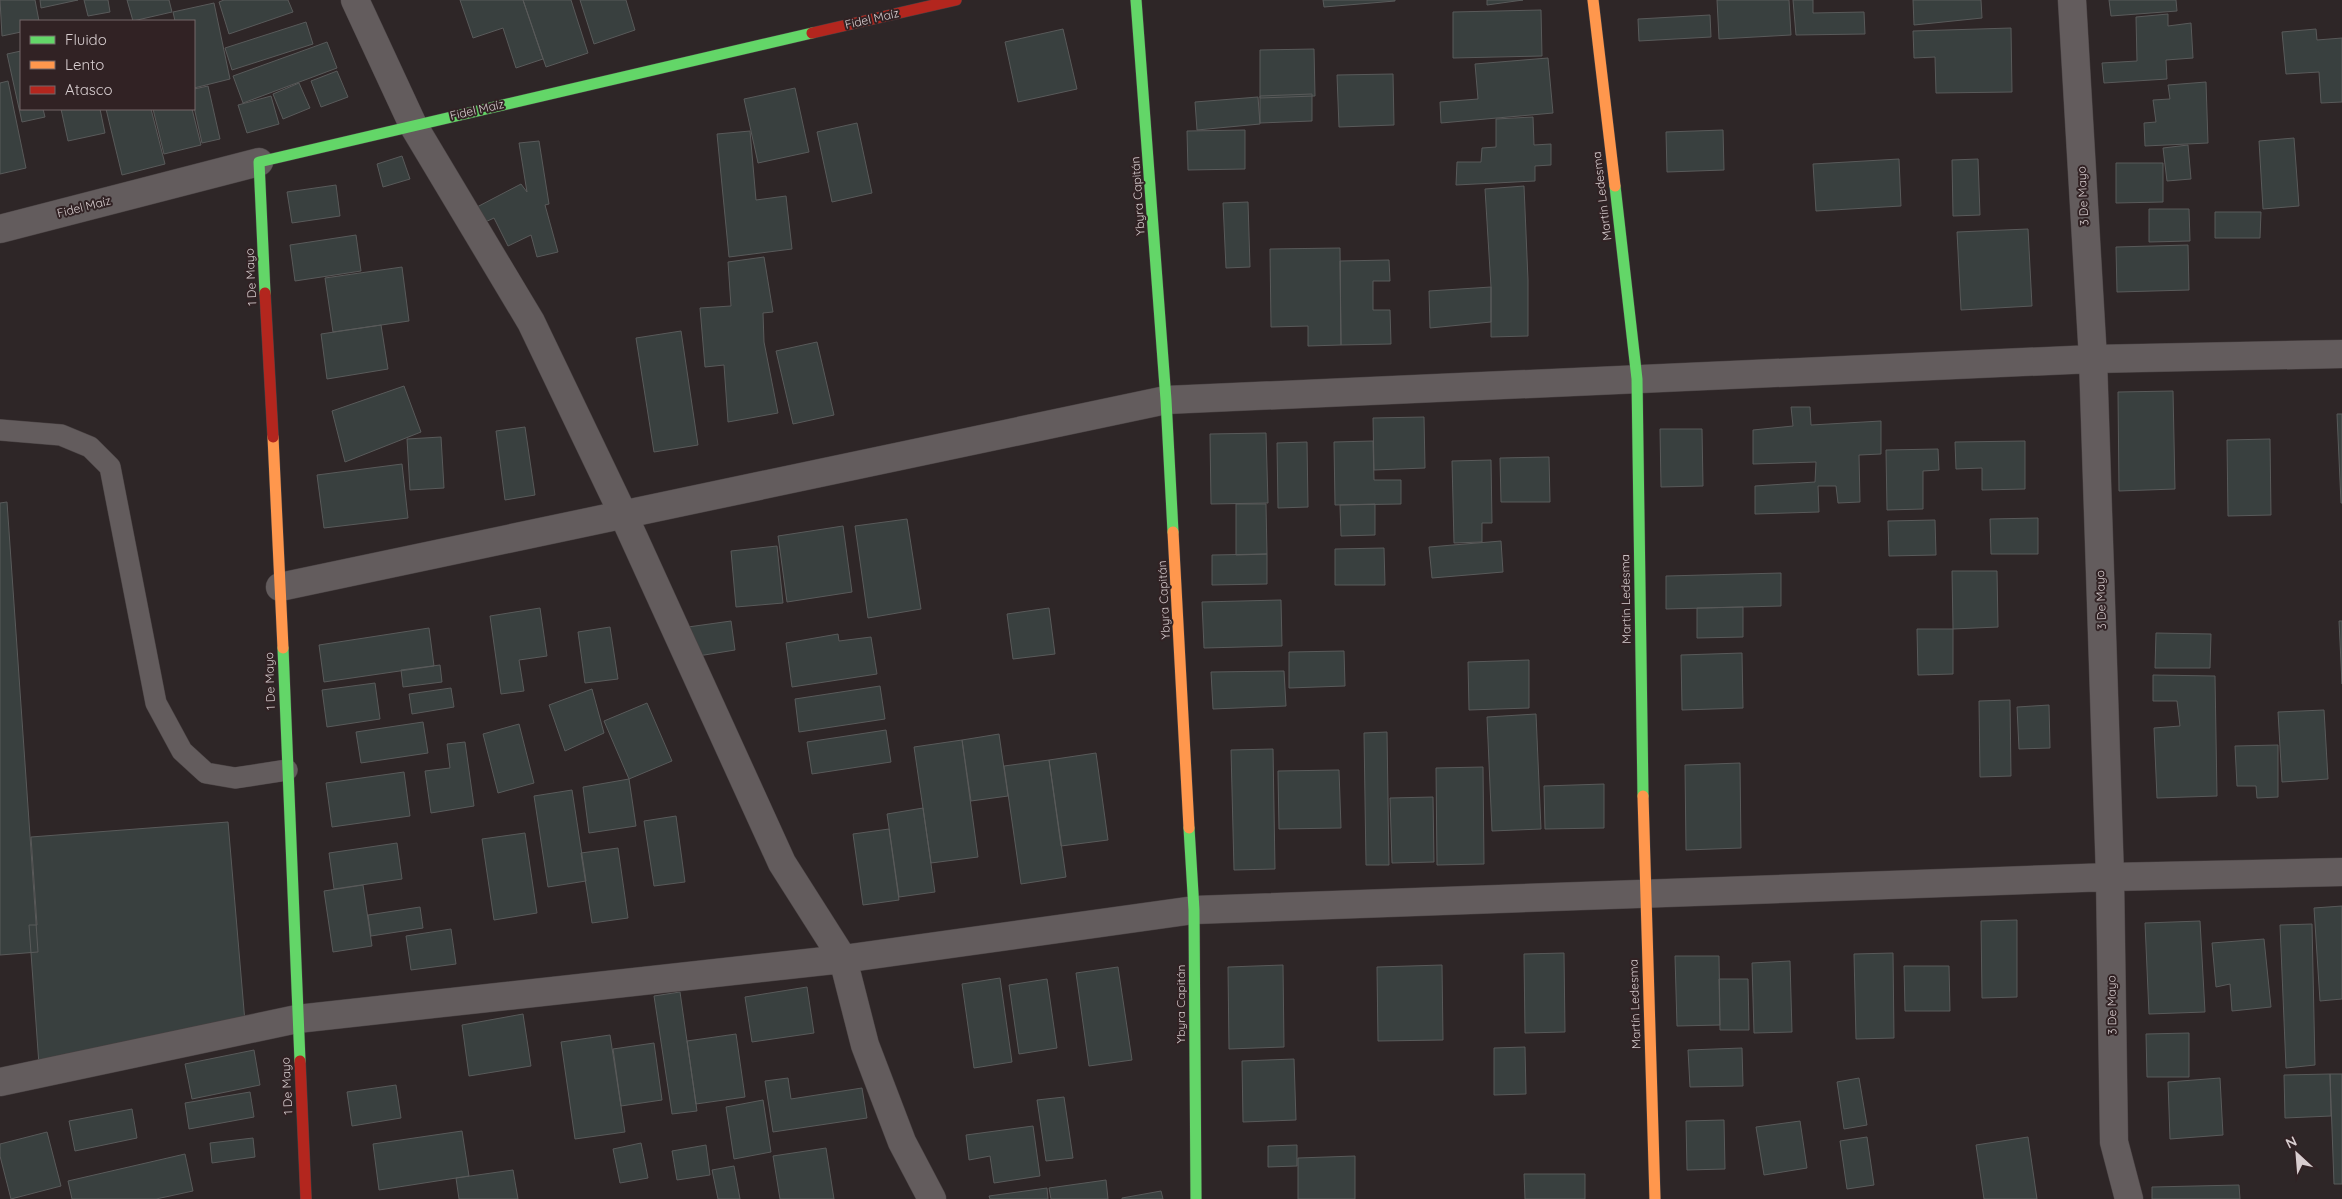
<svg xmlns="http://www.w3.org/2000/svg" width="2342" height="1199" font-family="Quicksand,sans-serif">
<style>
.building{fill:#39403f;stroke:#595a5a}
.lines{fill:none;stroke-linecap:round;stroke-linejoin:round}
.lane-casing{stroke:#484142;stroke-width:22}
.street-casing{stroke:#484142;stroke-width:29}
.fast-casing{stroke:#484142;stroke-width:12}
.slow-casing{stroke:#484142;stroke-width:12}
.jam-casing{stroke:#484142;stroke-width:12}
.lane{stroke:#635c5d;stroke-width:21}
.street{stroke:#635c5d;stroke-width:28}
.fast{stroke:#63d668;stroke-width:11}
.slow{stroke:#ff974d;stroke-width:11}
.jam{stroke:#b3261e;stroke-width:11}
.labels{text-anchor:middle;stroke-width:4;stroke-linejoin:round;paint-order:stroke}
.street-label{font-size:12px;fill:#d8ced0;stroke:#312224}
</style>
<rect width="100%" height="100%" fill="#2e2627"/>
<path class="building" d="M0,0H35L39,21H21V32L2,36Z
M40,0H78L41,8Z
M84,0H108L110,12L88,16Z
M127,0H169L172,12L133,21Z
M224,0H288L293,12L229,34L219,2Z
M460,0H523L543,59L516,68L503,28L473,38Z
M523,0H571L588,53L546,67Z
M580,0H626L635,30L594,44Z
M1323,0H1395V1L1324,7Z
M1487,0H1523L1487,5Z
M1717,0H1789L1791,35L1719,39Z
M1793,0H1813V13L1864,12L1865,34L1796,35Z
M1913,0H1981L1982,18L1914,25Z
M2109,0H2176L2177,11L2111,16Z
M214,3L230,79L194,88V21H175L173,12Z
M1541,10L1542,56L1453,58V12Z
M2168,14V26L2191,23L2193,58L2166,60L2167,79L2104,83L2102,63L2137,61L2136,17Z
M1710,15L1711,37L1639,41L1638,19Z
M306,22L313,44L232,70L225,48Z
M2011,28L2012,92L1936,93L1935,57L1914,58L1913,31Z
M1063,29L1077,89L1018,102L1005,42Z
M2316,29L2317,40L2342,38V102L2321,103L2319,72L2286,74L2282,32Z
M327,42L337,68L243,103L233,76Z
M1314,49L1315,96L1260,98V50Z
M21,51V109H43L45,117L22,122L7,54Z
M1548,58L1553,113L1441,123L1440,102L1478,99L1475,64Z
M337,71L348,97L321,107L311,81Z
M1393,74L1394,125L1339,127L1337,75Z
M8,81L26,168L0,174V83Z
M2206,82L2208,143L2145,146L2144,123L2156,122L2153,100L2170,99L2168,85Z
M299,83L310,108L283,119L273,94Z
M208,86L220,139L202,143L194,107V89Z
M795,88L809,152L758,163L744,99Z
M1312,94V121L1260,123V96Z
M271,96L279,124L247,133L238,105Z
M1258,97L1260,124L1197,130L1195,102Z
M61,109H100L105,133L68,141Z
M106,109H151L165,164L122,175Z
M153,109H192L201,145L164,154Z
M1533,117L1534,145L1551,144V165L1535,166V181L1456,185L1457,162H1481L1482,148L1496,147V119Z
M857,123L872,193L832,202L817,132Z
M1245,130V169L1188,170L1187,131Z
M1723,130L1724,170L1667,172L1666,132Z
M750,131L756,200L786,196L792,249L729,257L717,134Z
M2294,138L2299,206L2263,209L2259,141Z
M539,141L549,204L545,205L558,252L537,257L531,235L508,246L494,218L483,223L475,208L521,184L527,192L519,143Z
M2188,145L2191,179L2167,181L2163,148Z
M402,156L410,179L383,187L377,164Z
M1899,159L1901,206L1816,211L1813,164Z
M1978,159L1980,215L1953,216L1952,160Z
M2116,163H2163V202L2116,203Z
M336,185L340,216L292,223L287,192Z
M1524,186L1528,280V336L1491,337V287L1485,189Z
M1248,202L1250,267L1226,268L1223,203Z
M2149,209H2189L2190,241L2149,242Z
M2215,212H2261L2260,238H2215Z
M2028,229L2032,306L1961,310L1957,232Z
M356,235L361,271L295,281L290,245Z
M2188,245L2189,290L2117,292L2116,247Z
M1340,248L1341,345L1308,346V326L1271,327L1270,249Z
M764,257L773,312L763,313L764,342L778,413L728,422L724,365L705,367L700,308L731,306L728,262Z
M1389,260L1390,281H1373V310H1390L1391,344L1341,345L1340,261Z
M402,267L409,321L333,332L325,278Z
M1491,287V322L1430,328L1429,291Z
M381,325L388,369L327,379L321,334Z
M681,331L698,445L654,452L636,338Z
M817,342L834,415L793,424L776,351Z
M404,386L421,432L345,462L332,411Z
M2173,391L2175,489L2119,491L2118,392Z
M1791,407H1810L1811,425L1881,421V454L1859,455L1860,502L1838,503L1836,486H1818L1819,512L1755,514V486L1815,482L1816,462L1753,464V430L1793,426Z
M2337,414H2342V503H2341Z
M1424,417L1425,468L1374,470L1373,418Z
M525,427L535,495L505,500L496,431Z
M1660,429H1702L1703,486L1661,487Z
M1266,433L1268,503L1211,504L1210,434Z
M441,437L444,488L410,490L407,439Z
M2270,439L2271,515L2228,516L2227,440Z
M1373,441L1374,480H1401V504L1335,505L1334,442Z
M2025,441V489L1982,490V468L1956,469L1955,442Z
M1307,442L1308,507L1278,508L1277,443Z
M1938,449L1939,470L1923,471V509L1887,510L1886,450Z
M1549,457L1550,502H1501L1500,458Z
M1491,460L1492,523H1482V542L1454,543L1452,461Z
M402,464L408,518L324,528L317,475Z
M7,502L38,952L0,955V503Z
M1236,504H1266L1267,554L1236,555Z
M1375,504V535L1341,536L1340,505Z
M2038,518V554H1991L1990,519Z
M907,519L921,609L868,618L855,526Z
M1935,520L1936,555L1889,556L1888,521Z
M843,526L852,592L787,602L778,536Z
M1501,541L1503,572L1432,578L1429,547Z
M777,546L783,603L736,607L731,551Z
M1384,548L1385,585H1335V549Z
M1267,554V584L1212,585V555Z
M1952,571H1997L1998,627L1953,629Z
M1781,573V606L1666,609V576Z
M1281,600L1282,646L1204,648L1202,602Z
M1743,607V637L1697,638V608Z
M540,608L547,656L519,660L524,691L501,694L490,616Z
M1049,608L1055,654L1013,659L1007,614Z
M731,621L735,650L692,657L688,627Z
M2339,621H2342V684Z
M610,627L618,679L585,683L578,632Z
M429,628L434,666L324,682L319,645Z
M1917,629H1953V674L1918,675Z
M2156,633L2211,634L2210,668H2155Z
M838,634L839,641L871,637L877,674L792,687L786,643Z
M1344,651L1345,686L1289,688V652Z
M1742,653L1743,708L1682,710L1681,655Z
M1529,660V708L1469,710L1468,662Z
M440,665L442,682L403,687L401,670Z
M1284,671L1286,706L1213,709L1211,672Z
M2153,675L2215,676L2217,796L2157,798L2154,728L2180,726L2177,701H2153Z
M375,683L380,719L327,727L322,690Z
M880,686L885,719L799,732L795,699Z
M451,688L454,707L412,714L409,694Z
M592,689L604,733L565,751L549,705Z
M2010,700L2011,776L1980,777L1979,701Z
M647,703L672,761L629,779L604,721Z
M2049,705L2050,748L2019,749L2017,707Z
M2324,710L2328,779L2282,782L2278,712Z
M1536,714L1541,829L1492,831L1487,717Z
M423,722L428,753L361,763L356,732Z
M519,724L534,783L498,793L483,734Z
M886,730L891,762L812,774L807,742Z
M1387,732L1389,865H1366L1364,733Z
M999,734L1008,796L971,801L962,740Z
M962,740L978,857L931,863L914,747Z
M465,742L474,806L431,813L425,771L450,768L447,744Z
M2278,745V797L2257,798L2256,786H2237L2235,746Z
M1273,749L1275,869L1234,870L1231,750Z
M1096,753L1108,840L1061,846L1049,760Z
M1049,760L1066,877L1021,884L1004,766Z
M1740,763L1741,848L1686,850L1685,765Z
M1483,767L1484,864L1437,865L1436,768Z
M1339,770L1341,828L1279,829L1278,771Z
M404,772L410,816L332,827L326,783Z
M629,779L636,826L589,833L583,787Z
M1604,784V828L1545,829L1544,786Z
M572,790L586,881L548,887L534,796Z
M1433,797L1434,862L1392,863L1390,798Z
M923,808L935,892L899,897L887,814Z
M676,816L685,882L654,886L644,821Z
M228,822L245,1022L39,1065L29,925H37L31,837Z
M889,829L899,900L863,905L853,834Z
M525,833L537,913L494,920L482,839Z
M397,843L402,879L334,889L329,853Z
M618,848L628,918L592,923L581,853Z
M363,885L372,946L333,952L324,891Z
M2342,906V999L2320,1001L2314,908Z
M420,907L423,928L371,936L368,915Z
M2017,920V997L1982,998L1981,921Z
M2200,921L2205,1012L2149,1014L2145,923Z
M2312,924L2315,1065L2286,1068L2280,925Z
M451,929L456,964L411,970L406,936Z
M2264,939L2271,1007L2232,1011L2230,984L2216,987L2212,943Z
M1564,953L1565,1032L1525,1033L1524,954Z
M1893,953L1894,1038L1856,1039L1854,954Z
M1675,956H1719L1720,1025L1677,1026Z
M1790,961L1792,1032L1754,1033L1752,963Z
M1283,965L1284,1047L1229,1049L1228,967Z
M1442,965L1443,1040L1378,1041L1377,967Z
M1904,966H1949L1950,1011H1905Z
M1118,967L1132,1060L1089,1066L1076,973Z
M1000,978L1012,1062L974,1068L962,984Z
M1047,979L1057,1048L1019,1054L1009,985Z
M1719,979H1748L1749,1030H1720Z
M807,987L814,1033L752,1042L745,997Z
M680,992L697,1111L672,1114L654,996Z
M523,1014L531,1066L469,1076L462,1025Z
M2189,1033V1077H2147L2146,1034Z
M736,1034L745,1097L696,1104L687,1041Z
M610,1035L625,1132L575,1139L561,1042Z
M654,1043L662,1100L621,1106L613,1049Z
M1525,1047L1526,1094L1494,1095V1048Z
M1742,1048L1743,1086L1690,1087L1688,1050Z
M254,1050L260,1085L192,1099L185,1064Z
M1294,1059L1296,1120L1243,1122L1242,1061Z
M2330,1074H2342V1184H2334Z
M2330,1074L2331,1116L2285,1118L2284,1075Z
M788,1078L791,1099L862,1088L867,1118L773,1132L765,1081Z
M1859,1078L1867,1125L1844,1129L1837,1082Z
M2220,1078L2223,1135L2170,1139L2168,1082Z
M396,1085L401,1118L352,1126L347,1092Z
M250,1092L254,1117L189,1129L185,1103Z
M1064,1097L1073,1158L1046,1161L1037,1100Z
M763,1100L771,1152L734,1159L726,1107Z
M132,1109L137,1138L75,1151L69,1121Z
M1724,1120L1725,1169L1687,1170L1686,1121Z
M1800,1121L1807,1168L1764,1175L1756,1127Z
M1033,1126L1040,1176L994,1183L990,1156L969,1160L966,1135Z
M462,1131L469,1176L379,1190L373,1144Z
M47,1132L61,1186L11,1199L0,1156V1144Z
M1867,1137L1874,1185L1847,1189L1840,1141Z
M2028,1137L2037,1199H1984L1976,1145Z
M253,1138L255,1157L212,1163L210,1143Z
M641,1143L648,1178L620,1183L613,1149Z
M706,1145L710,1175L677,1180L672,1151Z
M1297,1145V1166L1268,1167V1146Z
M826,1148L834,1199H780L773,1156Z
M185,1154L193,1191L156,1199H72L68,1181Z
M1355,1156V1199H1298V1158Z
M734,1166L740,1199H718L712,1170Z
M513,1170L518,1199H459L456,1178Z
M1524,1174H1585V1199H1525Z
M1106,1180L1108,1199H1051L1049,1188Z
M2239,1185L2240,1199H2152V1187Z
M1047,1188L1048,1199H990L989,1196Z
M1161,1191L1163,1199H1122V1198Z"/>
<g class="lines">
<defs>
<path id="lane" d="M0,430L61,435L90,447L110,467L156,703L182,751L206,773L235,778L287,770"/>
<path id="street" d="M355,0L413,125L531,322L623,514L782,863L843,959L865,1045L902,1142L932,1199
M2072,0L2093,359L2110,877L2114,1142L2129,1199
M0,229L259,162
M280,587L1166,400L2093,359L2342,354
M0,1082L297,1019L843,959L1194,910L2110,877L2342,872"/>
<path id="fast" d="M1136,0L1166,400L1173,532
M1615,186L1637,379L1643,796
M265,293L259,162L812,33
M283,648L300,1061
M1189,828L1194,910L1196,1199"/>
<path id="slow" d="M1593,0L1615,186
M273,437L283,648
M1173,532L1189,828
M1643,796L1655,1199"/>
<path id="jam" d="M812,33L956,0
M265,293L273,437
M300,1061L306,1199"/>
</defs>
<use href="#lane" class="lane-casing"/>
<use href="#street" class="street-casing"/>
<use href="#fast" class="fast-casing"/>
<use href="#slow" class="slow-casing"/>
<use href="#jam" class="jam-casing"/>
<use href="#lane" class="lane"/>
<use href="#street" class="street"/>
<use href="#fast" class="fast"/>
<use href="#slow" class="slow"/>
<use href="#jam" class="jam"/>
</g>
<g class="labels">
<g class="street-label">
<text transform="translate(872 19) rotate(-13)" y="4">Fidel Maíz</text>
<text transform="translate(477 110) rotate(-13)" y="4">Fidel Maíz</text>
<text transform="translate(1138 196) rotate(-94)" y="4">Ybyra Capitán</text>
<text transform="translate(1602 196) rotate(-97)" y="4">Martín Ledesma</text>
<text transform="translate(2083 196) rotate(-93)" y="4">3 De Mayo</text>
<text transform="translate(84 207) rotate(-14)" y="4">Fidel Maíz</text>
<text transform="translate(251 277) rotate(-93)" y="4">1 De Mayo</text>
<text transform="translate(1626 599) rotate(-91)" y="4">Martín Ledesma</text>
<text transform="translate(1164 600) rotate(-93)" y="4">Ybyra Capitán</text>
<text transform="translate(2101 600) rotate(-92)" y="4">3 De Mayo</text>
<text transform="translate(270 681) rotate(-92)" y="4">1 De Mayo</text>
<text transform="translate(1181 1004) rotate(-90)" y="4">Ybyra Capitán</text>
<text transform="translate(1635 1004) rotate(-92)" y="4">Martín Ledesma</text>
<text transform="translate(2112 1005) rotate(-91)" y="4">3 De Mayo</text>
<text transform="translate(287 1086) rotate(-93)" y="4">1 De Mayo</text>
</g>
</g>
<rect x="20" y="20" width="175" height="90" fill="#312224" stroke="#746769"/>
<rect x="30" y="36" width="25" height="8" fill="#63d668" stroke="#746769"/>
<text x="65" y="45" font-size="15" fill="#d8ced0">Fluido</text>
<rect x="30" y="61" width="25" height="8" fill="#ff974d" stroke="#746769"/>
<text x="65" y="70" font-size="15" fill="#d8ced0">Lento</text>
<rect x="30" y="86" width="25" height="8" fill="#b3261e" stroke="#746769"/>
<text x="65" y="95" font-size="15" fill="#d8ced0">Atasco</text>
<g transform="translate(2297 1154) rotate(334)" stroke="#312224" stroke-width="4" paint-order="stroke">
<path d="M0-4L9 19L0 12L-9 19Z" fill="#d8ced0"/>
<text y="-8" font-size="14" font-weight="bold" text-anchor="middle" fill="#d8ced0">N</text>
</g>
</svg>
